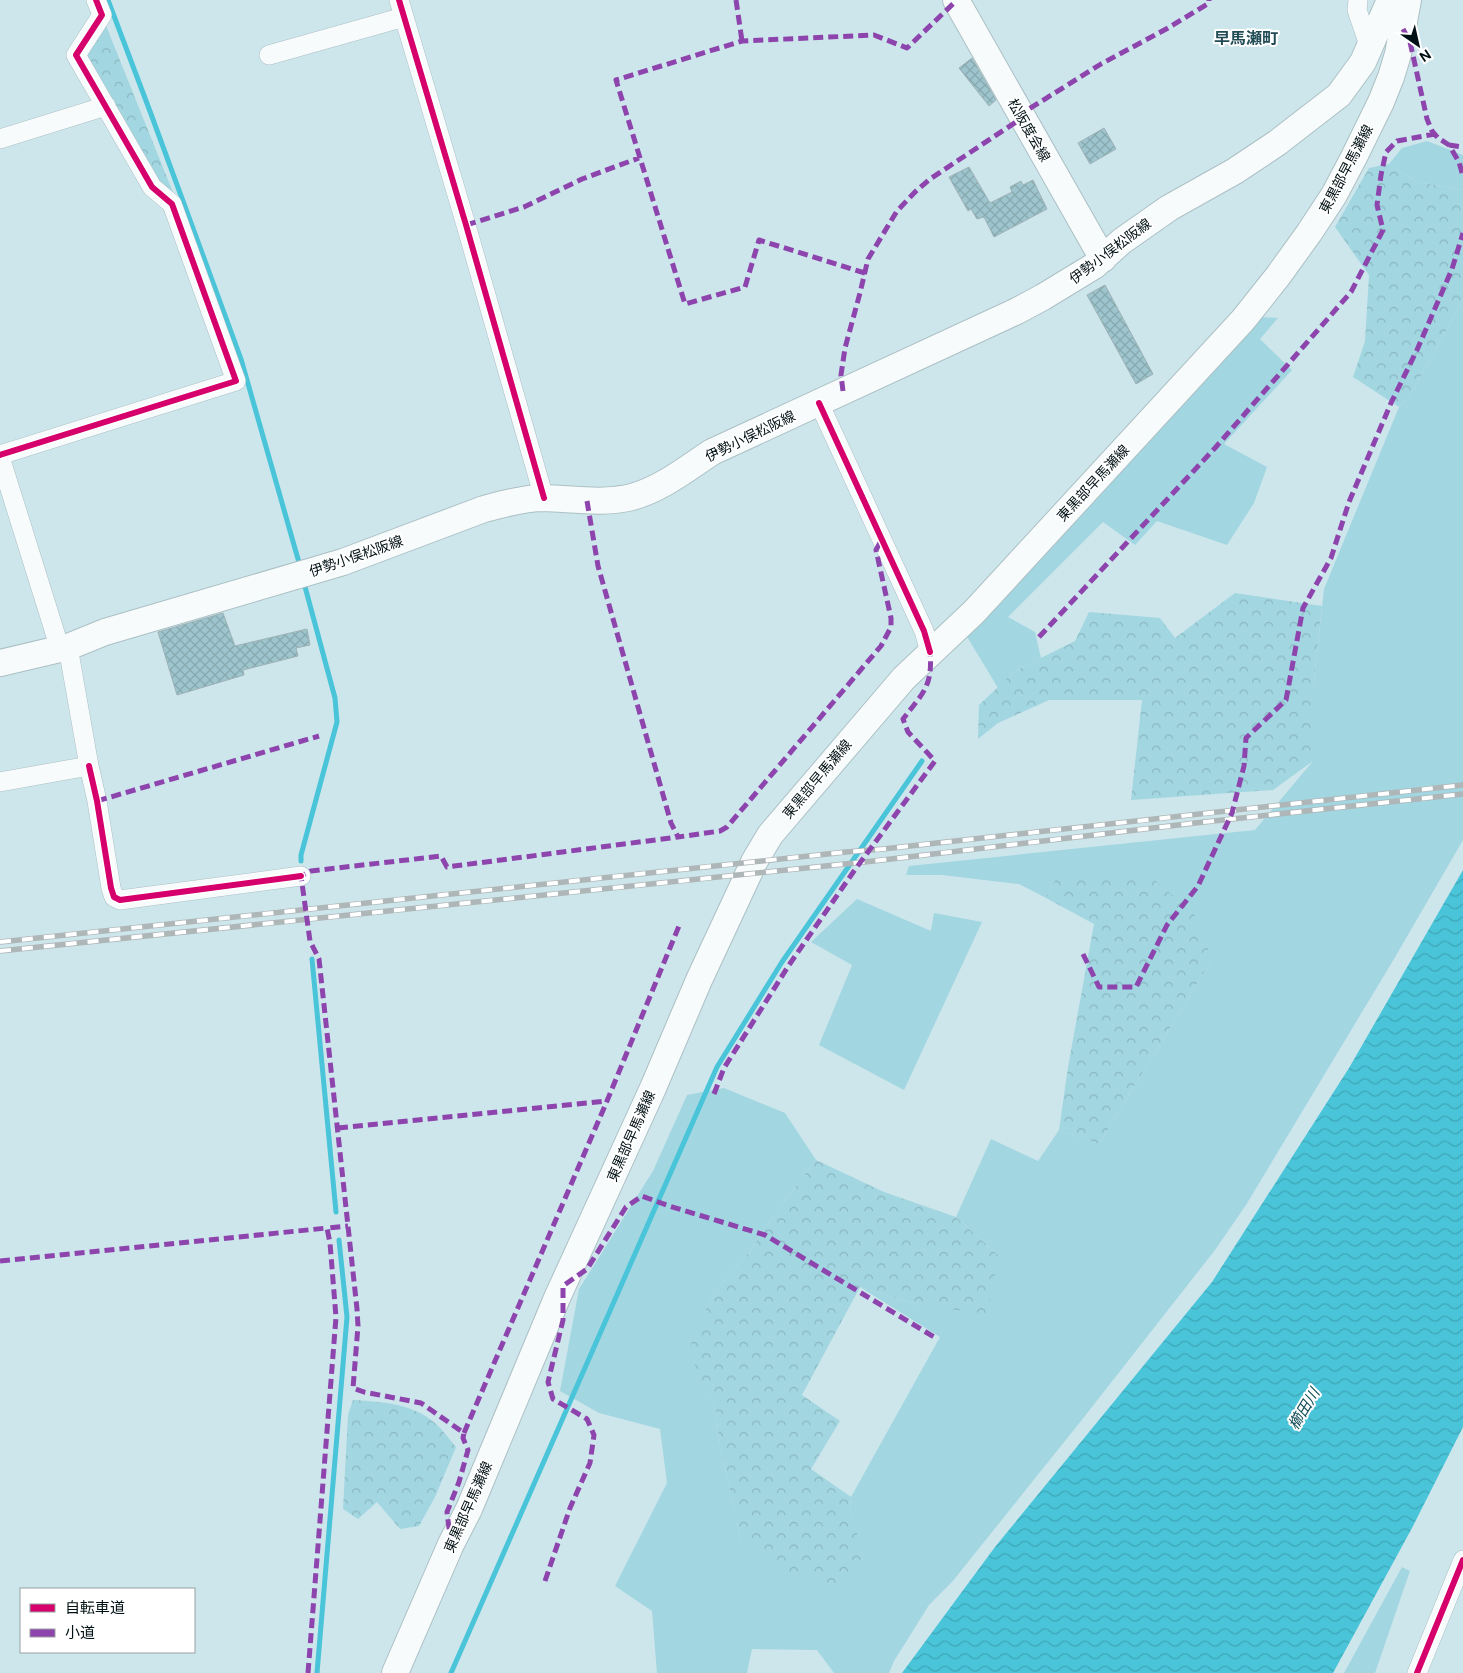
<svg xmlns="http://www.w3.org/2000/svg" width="1463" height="1673" font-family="'DM Sans','Noto Sans JP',sans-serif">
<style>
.green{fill:#a2d6e1}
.forest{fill:url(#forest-crowns)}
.water{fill:url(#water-waves)}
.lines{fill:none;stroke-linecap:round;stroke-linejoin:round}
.stream{stroke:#49c4d8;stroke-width:5}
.building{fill:url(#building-cross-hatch);stroke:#9eb2b6}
.minor-casing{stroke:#abc0c4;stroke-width:20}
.secondary-casing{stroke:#abc0c4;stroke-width:28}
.minor{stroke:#f8fbfc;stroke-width:19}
.secondary{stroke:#f8fbfc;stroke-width:26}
.rail-casing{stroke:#afb6b7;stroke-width:5.5}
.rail{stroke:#fff;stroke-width:4;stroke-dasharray:11;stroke-linecap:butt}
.quiet{stroke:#8e44ad;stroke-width:5;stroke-dasharray:10 5;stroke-linecap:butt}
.cycleway-casing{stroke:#fff;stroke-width:9}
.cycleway{stroke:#d6006c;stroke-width:6}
.labels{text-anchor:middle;stroke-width:4;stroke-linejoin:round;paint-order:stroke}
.street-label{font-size:14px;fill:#011014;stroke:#fff}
.water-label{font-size:15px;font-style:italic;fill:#104c57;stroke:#fff}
.quarter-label{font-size:16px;font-weight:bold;fill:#214c55;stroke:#fff}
</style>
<defs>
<pattern id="forest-crowns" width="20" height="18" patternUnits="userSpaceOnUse" patternTransform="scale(1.25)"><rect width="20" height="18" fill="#a2d6e1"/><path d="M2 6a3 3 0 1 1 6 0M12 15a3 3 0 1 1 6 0" fill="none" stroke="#8ab7c0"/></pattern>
<pattern id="water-waves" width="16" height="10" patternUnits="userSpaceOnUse" patternTransform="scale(1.25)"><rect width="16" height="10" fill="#49c4d8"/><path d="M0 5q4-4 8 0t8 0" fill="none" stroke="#3ea7b8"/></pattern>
<pattern id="building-cross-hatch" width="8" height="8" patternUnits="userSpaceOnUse" patternTransform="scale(1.25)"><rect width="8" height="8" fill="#9ec5cd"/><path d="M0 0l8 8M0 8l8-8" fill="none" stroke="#86a8af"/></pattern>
</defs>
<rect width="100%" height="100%" fill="#cde6ec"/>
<path class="green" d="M1427,141L1463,155V190L1417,182L1389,164L1402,148Z
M1463,300V840L1394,959L1246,1205L1215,1250L1081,1421L952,1582L929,1605L894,1661L889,1673H834L817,1650L752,1649L747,1673H657L652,1611L615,1586L667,1483L660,1429L599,1413L560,1391L579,1289L653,1171L687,1095L724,1088L785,1113L816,1160L766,1226L751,1250L712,1295L689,1351L715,1406L720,1446L741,1540L864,1560L850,1510L851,1497L940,1337L860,1287L919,1305L999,1256L956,1217L991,1139L1038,1161L1059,1130L1099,1144L1212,959L1055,880L1046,898L1019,884L942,875H906L909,866L1255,830L1313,761V691L1324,589L1399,407L1410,396Z
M1259,317L1278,318L1260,339L1292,370L1224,444L1267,467L1254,503L1227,545L1157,521L1135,545L1103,522L1008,617L1035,632L1041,658L1015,671L998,688L966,635Z
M857,899L931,931L934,913L982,922L904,1090L819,1045L852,965L811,942Z
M1402,1567L1410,1571L1375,1673H1344Z"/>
<path class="forest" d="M105,23L174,195L157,183L83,57Z
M1389,164L1417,182L1463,190V300L1410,396L1399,407L1353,377L1365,341L1369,275L1335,227L1369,168Z
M1235,593L1322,606L1313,691V761L1273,790L1131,800L1142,700H1049L998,723L978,739L979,705L1015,671L1075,641L1089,612L1160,618L1175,638Z
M1150,876L1194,914L1212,959L1099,1144L1059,1130L1068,1067L1094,924L1046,898L1055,880Z
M816,1160L884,1192L956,1217L999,1256L987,1314L919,1305L860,1287L802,1395L840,1421L811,1469L851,1497L850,1510L865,1560L840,1585L785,1573L741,1540L720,1446L715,1406L688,1351L712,1295L751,1250L766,1226Z
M353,1400C384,1402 411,1403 435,1423C443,1430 449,1439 456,1447L435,1497L419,1526L400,1529L377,1502L358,1519L343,1509L348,1415Z"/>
<path class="water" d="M1463,870V1427L1412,1528L1333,1673H902L995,1547L1212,1282L1349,1068Z"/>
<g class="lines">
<path class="stream" d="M108,0L151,114L241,359L300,566
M301,861V855L337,722L335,698L304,583
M312,959L336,1212
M317,1673L347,1317L339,1240
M451,1673L717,1067L782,962L922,761"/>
</g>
<path class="building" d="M972,58L996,100L989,106L959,68Z
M1104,128L1116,149L1090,164L1078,143Z
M969,167L990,203L1012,192L1010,187L1021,181L1023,185L1033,180L1047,209L994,237L984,217L977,219L971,209L968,211L949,177Z
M1105,285L1153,374L1136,384L1087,295Z
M223,613L235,646L307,629L310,645L296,648L298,656L243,670L244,675L177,695L158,632Z"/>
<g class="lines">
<defs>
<path id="minor" d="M399,0L466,225L544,498
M1358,0L1357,10L1370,48
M269,55L404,17
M0,139L106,106
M819,403L924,631L930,652
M0,455L236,381L172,204L152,187L76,55L102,15L96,0
M0,457L60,649
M89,766L97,801L111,888L114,897L120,900L301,876
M0,782L89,766L68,647
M1417,1673L1463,1560"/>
<path id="secondary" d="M956,0L1103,259
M0,663L68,647L105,632L343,562L484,509C503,504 524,498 544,498C574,499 603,504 632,497C663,488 686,469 712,452L1017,311L1043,297L1094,266L1122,241L1169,208L1235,171L1277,143L1339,95L1363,62L1390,0
M395,1673L451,1544L469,1509L557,1298L653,1088L699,980L754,862L770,835L904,678L974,612L1243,320L1278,276L1309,233L1334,195L1354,157L1381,102L1391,77L1398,54L1408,0"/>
</defs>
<use href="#minor" class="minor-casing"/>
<use href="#secondary" class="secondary-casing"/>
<use href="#minor" class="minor"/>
<use href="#secondary" class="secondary"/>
<defs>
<path id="rail" d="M0,942L846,852L883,849L1463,785
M0,951L874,861L1195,823L1463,794"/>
</defs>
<use href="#rail" class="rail-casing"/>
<use href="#rail" class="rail"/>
<path class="quiet" d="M736,0L742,41
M1403,29L1410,42L1427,119L1432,131L1438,138L1449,145L1459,162L1463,176
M1449,145L1463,147
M466,225L524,207L582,179L639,158
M865,273L759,240L745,287L685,304L616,80L742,41L874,35L907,48L956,1
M843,391L841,375L845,348L860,293L868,259L897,211L915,192L930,179L1016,122L1029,109L1101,64L1168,28L1209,3V0
M587,501L598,566L671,823L678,837L720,831L727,827L881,646L891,627V618L876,550L882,539
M1039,637L1215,448L1351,292L1383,230L1377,205L1381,175L1386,152L1397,141L1435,134
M97,801L319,736
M1083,954L1099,987H1136L1167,925L1198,886L1232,813L1244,766L1246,738L1286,700L1303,608L1331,558L1349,502L1391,403L1417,350L1452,269L1463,233
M714,1094L724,1068L789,965L854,871L935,761L908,732L903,719C923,693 933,686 930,652
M338,1128L607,1101
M0,1261L327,1228
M464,1433L607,1101L679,926
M451,1544L447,1512L459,1482L468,1450L463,1438L464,1433L421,1403L364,1392L353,1388L358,1326L357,1309L319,959L310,941L301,876L311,871L441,856L447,867L678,837
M545,1581L570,1508L590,1463L594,1435L587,1419L553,1399L548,1382L563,1320V1286L587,1269L626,1207L642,1196L669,1206L765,1235L934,1337
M308,1673L336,1317L330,1243L327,1228L348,1226"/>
<defs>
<path id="cycleway" d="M399,0L466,225L544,498
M819,403L924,631L930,652
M0,455L236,381L172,204L152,187L76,55L102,15L96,0
M89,766L97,801L111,888L114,897L120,900L301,876
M1417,1673L1463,1560"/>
</defs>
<use href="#cycleway" class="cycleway-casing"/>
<use href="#cycleway" class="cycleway"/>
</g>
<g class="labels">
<g class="street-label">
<text transform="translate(1029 130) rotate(60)" y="5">松阪度会線</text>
<text transform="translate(1346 169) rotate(-62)" y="5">東黒部早馬瀬線</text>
<text transform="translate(1110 251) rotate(-37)" y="5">伊勢小俣松阪線</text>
<text transform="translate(750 436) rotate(-26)" y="5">伊勢小俣松阪線</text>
<text transform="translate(1093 483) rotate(-47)" y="5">東黒部早馬瀬線</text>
<text transform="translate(356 556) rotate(-19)" y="5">伊勢小俣松阪線</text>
<text transform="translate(817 779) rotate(-50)" y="5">東黒部早馬瀬線</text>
<text transform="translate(631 1136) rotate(-66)" y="5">東黒部早馬瀬線</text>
<text transform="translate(468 1507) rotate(-66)" y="5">東黒部早馬瀬線</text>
</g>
<g class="water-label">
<text transform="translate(1304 1409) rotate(-59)" y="5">櫛田川</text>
</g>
<g class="quarter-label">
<text x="1246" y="44">早馬瀬町</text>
</g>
</g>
<rect x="20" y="1588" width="175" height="65" fill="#ffffff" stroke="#999fa1"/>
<rect x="30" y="1604" width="25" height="8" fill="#d6006c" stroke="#999fa1"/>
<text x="65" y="1613" font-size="15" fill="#011014">自転車道</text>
<rect x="30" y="1629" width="25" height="8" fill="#8e44ad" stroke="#999fa1"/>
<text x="65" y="1638" font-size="15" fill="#011014">小道</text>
<g transform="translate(1418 45) rotate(146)" stroke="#ffffff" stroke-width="4" paint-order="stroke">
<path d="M0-4L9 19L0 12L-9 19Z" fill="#011014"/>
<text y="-8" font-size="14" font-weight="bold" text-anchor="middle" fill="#011014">N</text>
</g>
</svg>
